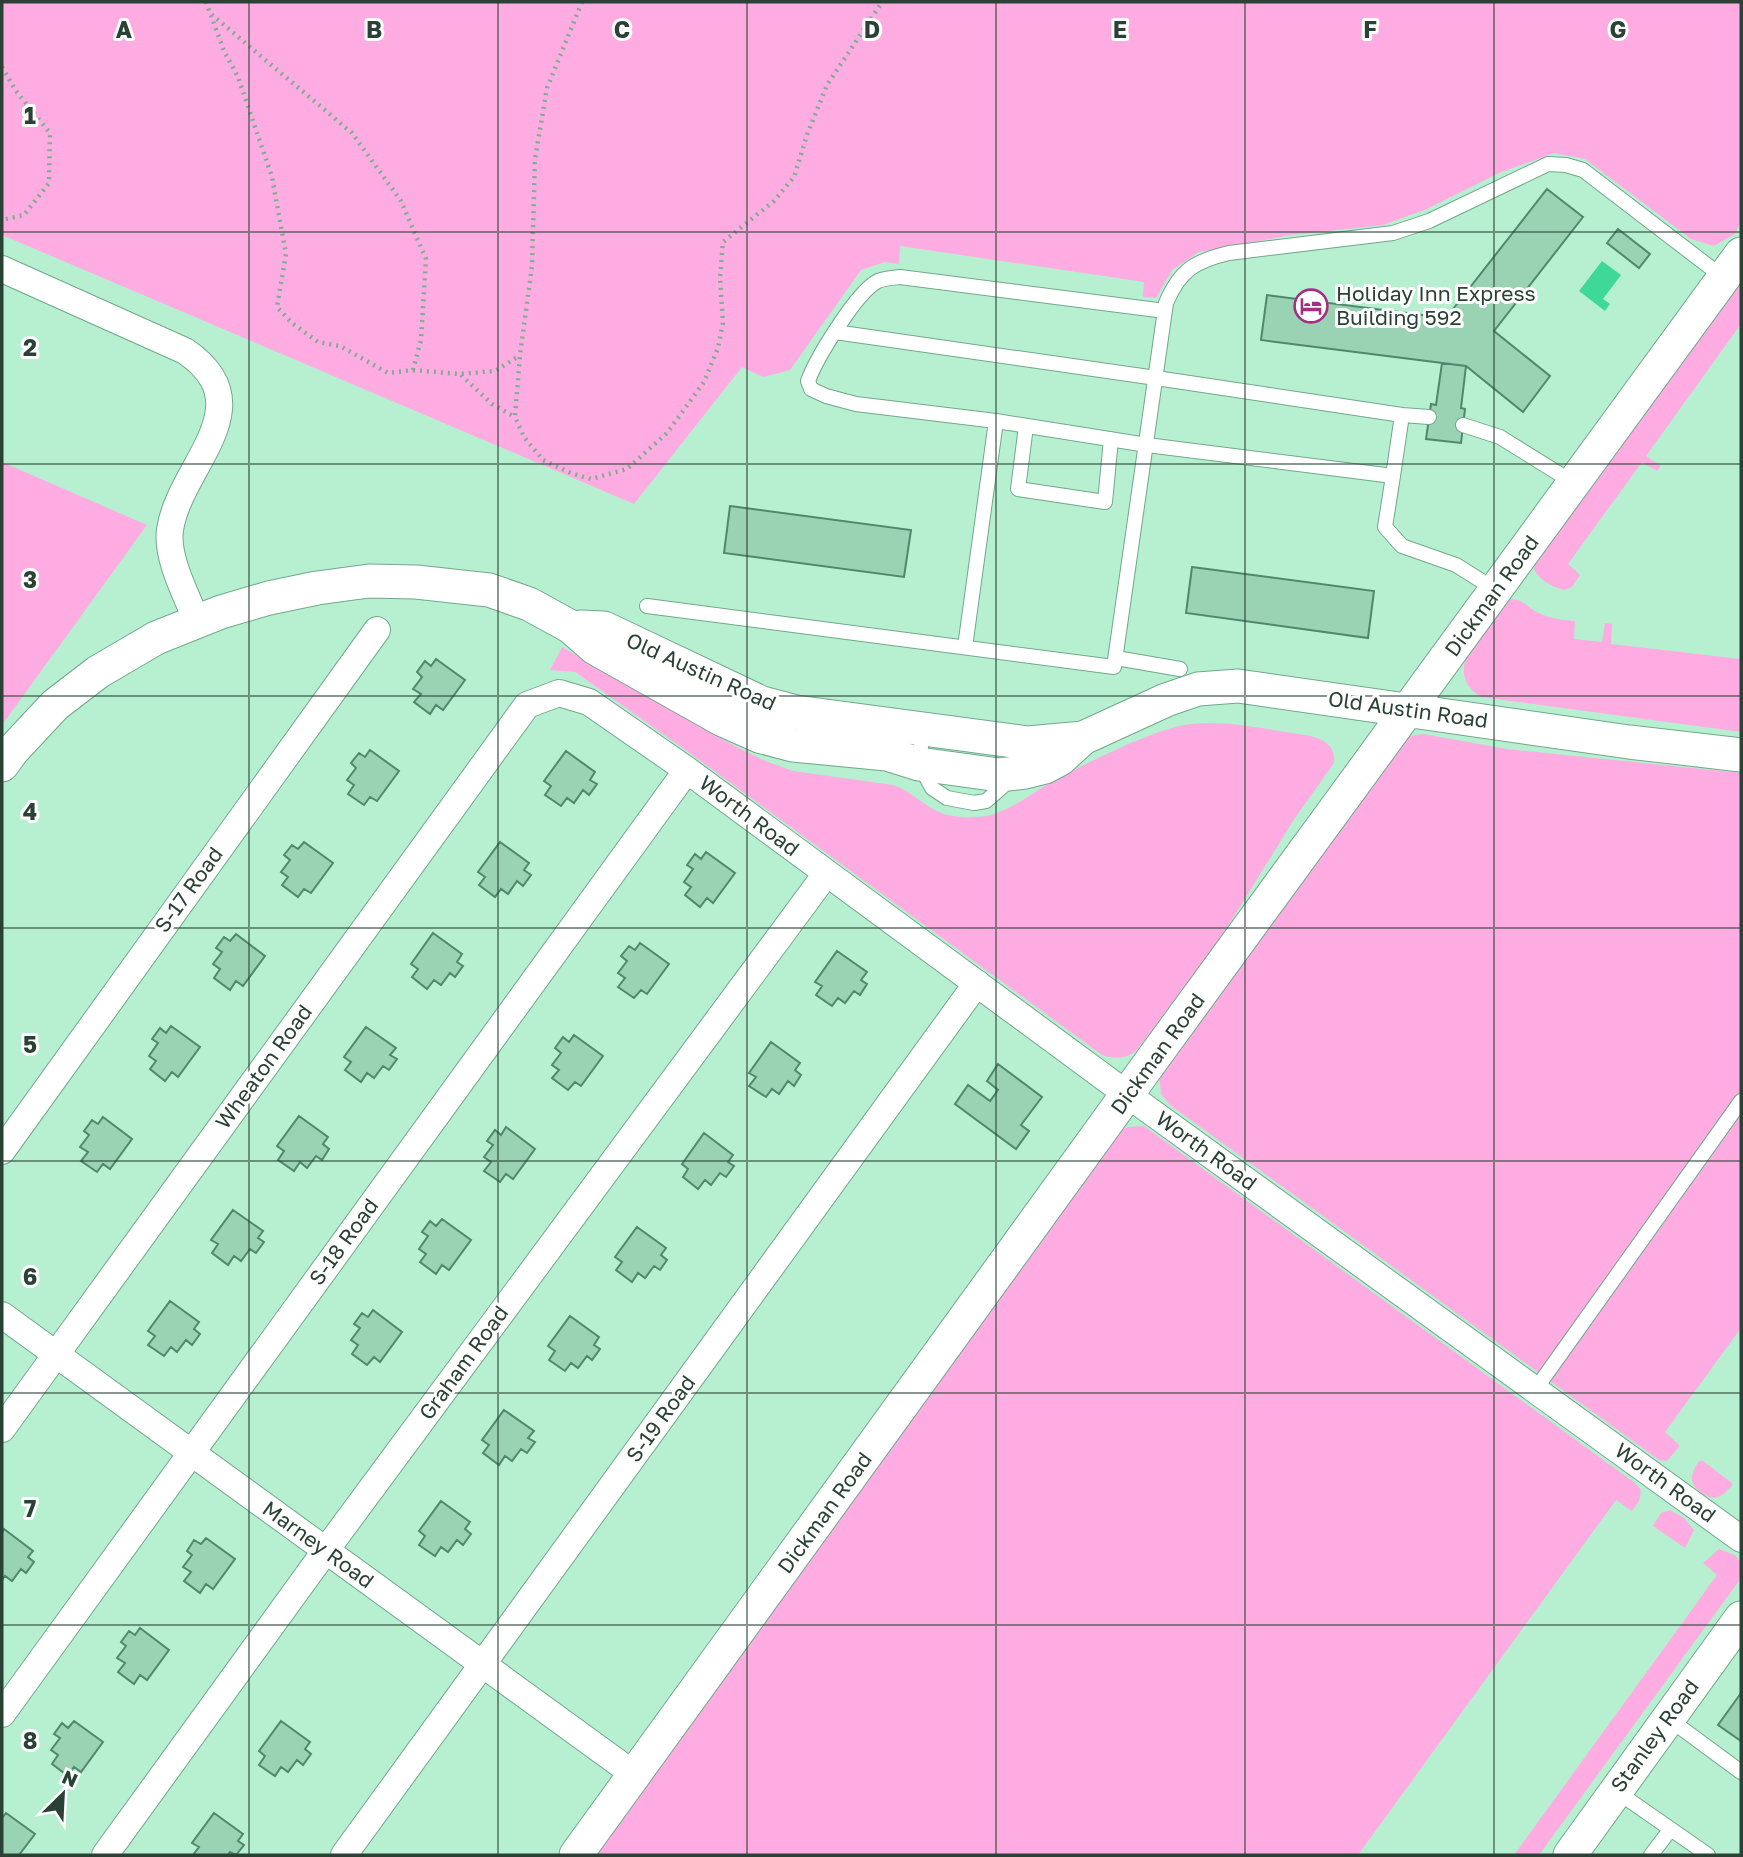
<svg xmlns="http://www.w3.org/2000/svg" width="1743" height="1857" font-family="'Golos Text',sans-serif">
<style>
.green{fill:#fface2}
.water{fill:#3ed898}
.building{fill:#9ad2b4;stroke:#51876c;stroke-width:2}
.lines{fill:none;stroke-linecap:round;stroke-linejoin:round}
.service-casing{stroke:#71a88b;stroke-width:16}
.minor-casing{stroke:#71a88b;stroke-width:28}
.tertiary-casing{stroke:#71a88b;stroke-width:35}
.path{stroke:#80ac94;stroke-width:4.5;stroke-dasharray:2 5;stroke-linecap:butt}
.service{stroke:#fff;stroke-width:14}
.minor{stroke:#fff;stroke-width:26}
.tertiary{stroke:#fff;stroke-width:33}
.grid{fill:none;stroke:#2a4135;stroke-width:2;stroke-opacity:0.55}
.labels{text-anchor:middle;stroke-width:6;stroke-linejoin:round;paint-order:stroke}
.poi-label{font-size:21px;fill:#2a4135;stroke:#fff;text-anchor:start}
.street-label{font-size:21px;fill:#2a4135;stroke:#fff}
.grid-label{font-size:23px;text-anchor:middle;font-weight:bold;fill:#2a4135;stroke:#fff;stroke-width:6;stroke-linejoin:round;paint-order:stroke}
</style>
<rect width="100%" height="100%" fill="#b7f0d1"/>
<path class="green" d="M2,2H1741V221L1735,234L1714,246L1691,239L1585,159L1554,153L1499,173L1427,209L1383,225L1291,235L1199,252L1172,270L1156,298L1143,297L1144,282L900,246L899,264L885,262L861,270L790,370L763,377L742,367L634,504L2,235Z
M1741,277V324L1646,456L1661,466L1657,471L1642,462L1568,564L1580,575L1572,587L1564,590C1551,586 1542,582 1534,570L1536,560Z
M2,462L147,525L2,725Z
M1510,599C1522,599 1526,606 1535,611C1547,618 1561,620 1575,621L1574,639L1602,642L1605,623L1612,624L1611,644L1741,659V732L1481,697C1439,671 1485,630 1504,602Z
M562,647L727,742L763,760L793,771L893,785C911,791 923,805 939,812C952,818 973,818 987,816C1014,810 1038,788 1062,776C1096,759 1156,728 1191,724C1226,720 1264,729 1298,734C1315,736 1337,741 1334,763L1295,818L1221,937L1140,1046C1130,1059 1117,1060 1102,1055L687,751L575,672L550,670Z
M1423,734L1507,749L1741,773V1328L1665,1432L1680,1446L1667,1461L1659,1460L1170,1105L1161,1094L1159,1074L1405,737Z
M1144,1126L1635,1483L1641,1490L1639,1501L1632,1511L1616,1500L1358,1855H588L1113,1133L1128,1127Z
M1699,1461H1703L1732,1483V1486C1728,1489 1723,1496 1718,1497C1709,1501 1691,1487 1692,1478C1692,1472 1696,1466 1699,1461Z
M1670,1510L1684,1518L1694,1530L1685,1548L1653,1526L1661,1513Z
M1719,1549L1735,1555L1741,1563L1739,1581L1539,1855H1514L1717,1575L1703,1563Z"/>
<path class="water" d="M1602,261L1621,275L1603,299L1610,304L1605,311L1579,291Z"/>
<path class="building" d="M1547,189L1583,217L1494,331L1550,376L1523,412L1466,366L1261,340L1267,295L1446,318Z
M1618,229L1650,254L1639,268L1607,243Z
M1442,363L1466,366L1461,408L1465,409L1461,443L1426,439L1431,404L1436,405Z
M730,506L911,530L904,577L724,553Z
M1192,567L1374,591L1368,638L1186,613Z
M436,659L465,680L443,710L436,705L430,714L414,702L421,694L413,689L422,677L417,672L425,661L431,666Z
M370,750L399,771L377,801L370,797L364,805L348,794L354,785L347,780L356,768L351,763L359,753L365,757Z
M566,751L595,772L590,780L597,784L589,795L583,790L574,803L567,798L561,806L545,795L551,786L544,781Z
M304,842L333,863L311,893L304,889L298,897L282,885L288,877L281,872L290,860L284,855L292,845L298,849Z
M500,842L529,863L524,870L531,875L523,886L517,881L508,894L501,889L495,897L479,885L485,877L478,872Z
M706,852L735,873L713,903L707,898L700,907L685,895L691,887L684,882L693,869L687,865L695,854L701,859Z
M433,933L462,954L457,962L463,966L455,977L450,973L441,985L434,980L427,989L412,977L418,969L411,964Z
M236,934L265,956L243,986L236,981L230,990L214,978L220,969L213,964L222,952L216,948L224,937L230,941Z
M640,943L669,964L647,994L641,990L634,998L618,987L625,978L618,973L627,961L621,956L629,946L635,950Z
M837,951L867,972L861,980L867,984L860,995L854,991L845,1003L838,998L832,1006L816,995L822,986L815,982Z
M171,1026L200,1047L178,1077L172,1072L165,1081L150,1069L156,1061L149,1056L158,1043L152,1039L160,1028L166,1033Z
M366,1027L396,1048L390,1055L397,1059L389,1070L383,1066L374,1078L367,1073L361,1082L345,1070L351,1062L344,1057Z
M574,1035L603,1056L581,1086L575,1082L568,1090L552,1078L559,1070L552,1065L561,1053L555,1048L563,1037L569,1042Z
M771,1042L800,1063L795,1070L801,1075L794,1086L788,1081L779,1094L772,1089L766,1097L749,1086L756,1077L749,1073Z
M998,1064L1042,1097L1021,1125L1029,1131L1016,1149L955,1104L968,1085L990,1101L998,1090L987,1081Z
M299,1116L328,1137L323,1144L329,1149L322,1160L316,1156L307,1168L300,1162L294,1171L278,1160L284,1151L277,1146Z
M103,1117L132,1139L110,1169L103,1164L97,1172L81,1161L88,1152L80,1147L89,1135L84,1131L92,1120L98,1124Z
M506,1127L535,1149L513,1179L506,1174L500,1182L484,1171L491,1162L484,1157L493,1145L487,1141L495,1130L501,1135Z
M704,1133L733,1155L728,1162L734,1166L726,1177L720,1173L711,1185L705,1180L698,1189L683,1177L688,1169L682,1164Z
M233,1210L263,1231L258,1238L264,1242L256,1253L250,1249L241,1261L234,1256L228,1265L212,1253L218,1244L211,1240Z
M442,1219L471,1240L449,1270L442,1265L436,1274L420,1262L426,1254L419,1249L428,1236L422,1232L430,1221L436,1226Z
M637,1227L666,1248L661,1255L667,1260L660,1270L654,1266L645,1278L638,1273L632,1282L616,1270L622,1262L615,1257Z
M170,1301L199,1322L194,1329L200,1334L192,1345L186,1340L177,1352L171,1347L164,1356L148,1345L155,1336L148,1331Z
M373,1310L402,1332L380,1362L374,1357L367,1365L352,1354L358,1345L351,1340L360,1328L354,1324L362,1313L368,1317Z
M570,1316L599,1337L594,1345L600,1349L592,1360L587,1356L578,1368L571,1363L565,1371L549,1360L555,1351L548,1346Z
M504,1410L534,1431L528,1438L535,1442L527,1453L521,1449L512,1461L505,1456L499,1465L483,1453L489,1445L482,1440Z
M441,1501L470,1522L465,1529L471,1534L463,1545L457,1540L448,1552L441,1547L435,1556L419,1545L425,1536L419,1531Z
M4,1529L33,1551L28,1557L34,1562L26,1573L21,1569L12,1581L5,1576L2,1580V1532Z
M206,1538L235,1559L213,1589L206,1584L200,1593L184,1581L191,1572L183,1567L192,1555L187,1551L194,1540L201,1544Z
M140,1628L169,1650L147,1680L140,1675L134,1684L118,1672L125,1663L117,1658L126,1646L121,1642L129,1631L135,1635Z
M1741,1693V1741L1718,1725Z
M74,1721L103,1742L81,1772L74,1767L68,1776L52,1764L58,1755L51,1750L60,1738L54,1734L62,1723L68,1728Z
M281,1721L310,1742L305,1749L311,1754L303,1765L297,1760L288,1772L281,1767L275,1776L259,1765L265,1756L259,1751Z
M6,1813L35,1834L19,1855H2V1818Z
M214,1813L243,1834L238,1841L244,1845L236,1855L230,1852L228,1855H193L199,1847L192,1843Z"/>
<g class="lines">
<defs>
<path id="service" d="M835,332L1156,378L1402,415
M996,421L856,404L826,396L811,389L808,381C816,359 857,291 878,281C884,278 893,278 900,277L1165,311
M1463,425L1500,437L1574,483
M1026,426L1018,489L1105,502L1111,439
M1393,476L1402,415L1429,417
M647,606L1114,667L1166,303C1180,270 1195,261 1229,253L1393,233L1429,221L1548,164L1566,165L1583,170L1724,278
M965,647L996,421L1147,445L1393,476L1385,527L1402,546L1456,565L1496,590
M1116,658L1180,669
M923,729L919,764L932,788L947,798L974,803L986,801L1011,779
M1535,1390L1741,1101
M1669,1719L1741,1772
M1616,1791L1708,1855
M1651,1855L1670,1830"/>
<path id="minor" d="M2,269L185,351C266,406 179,466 170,530C166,558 187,596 197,622
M2,1151L377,630
M2,1315L635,1775
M2,1429L527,705L559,693L589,702L687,770L1128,1095L1741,1539
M2,1714L687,770
M105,1855L326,1550L826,874
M344,1855L977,983"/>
<path id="tertiary" d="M581,627L604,628L762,703L796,712L1028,743L1083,738
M2,765L13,750L55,705L98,672L156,638L221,612L269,598L317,588L369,581L416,582L489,590L529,604L571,627L595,648L723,720L759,736L793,745L887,754L919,764L999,775L1025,772L1045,767L1060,759L1083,738L1166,700L1198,689L1238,686L1629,742L1741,755
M576,1855L1157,1053L1741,254
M1570,1855L1741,1618"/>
</defs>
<use href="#service" class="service-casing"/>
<use href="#minor" class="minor-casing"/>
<use href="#tertiary" class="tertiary-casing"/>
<path class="path" d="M206,2L224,51L238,77L272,177L286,254L277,307L292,323L318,342L340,346L388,373L413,370L421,340L426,259L401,201L352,133L211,14
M582,2L547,88L535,159L532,266L520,355L515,417L524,437L543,460L571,473L591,479L627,469L667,433L704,382L718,348L723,323L720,278L723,242L774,201L794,177L807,135L827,85L882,2
M2,67L16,91L50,133L49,183L24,215L2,220
M413,370L459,374L495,371L519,356
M461,375L492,404L515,417"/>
<use href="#service" class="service"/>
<use href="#minor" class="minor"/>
<use href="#tertiary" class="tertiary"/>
</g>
<path class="grid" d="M249,2V1855M498,2V1855M747,2V1855M996,2V1855M1245,2V1855M1494,2V1855M2,232H1741M2,464H1741M2,696H1741M2,928H1741M2,1161H1741M2,1393H1741M2,1625H1741"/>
<defs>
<symbol id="hotel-ring" viewBox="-11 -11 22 22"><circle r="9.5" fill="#fff" stroke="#a52e85" stroke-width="1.5"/><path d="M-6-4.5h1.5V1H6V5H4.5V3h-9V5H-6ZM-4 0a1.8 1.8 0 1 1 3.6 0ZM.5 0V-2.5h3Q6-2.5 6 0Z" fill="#a52e85"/></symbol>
</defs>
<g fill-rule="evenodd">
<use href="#hotel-ring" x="1292" y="287" width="38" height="38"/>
</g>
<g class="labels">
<g class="poi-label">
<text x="1336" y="301">Holiday Inn Express<tspan x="1336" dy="24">Building 592</tspan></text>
</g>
<g class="street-label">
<text transform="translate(1492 596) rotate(-54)" y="7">Dickman Road</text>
<text transform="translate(701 672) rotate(24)" y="7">Old Austin Road</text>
<text transform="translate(1408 710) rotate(8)" y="7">Old Austin Road</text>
<text transform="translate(749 816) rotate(37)" y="7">Worth Road</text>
<text transform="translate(189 890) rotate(-54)" y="7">S-17 Road</text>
<text transform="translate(1158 1054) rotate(-54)" y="7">Dickman Road</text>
<text transform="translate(264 1067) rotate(-54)" y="7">Wheaton Road</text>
<text transform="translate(1206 1151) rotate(36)" y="7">Worth Road</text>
<text transform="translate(344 1242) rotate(-54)" y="7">S-18 Road</text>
<text transform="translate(464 1363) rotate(-54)" y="7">Graham Road</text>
<text transform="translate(661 1419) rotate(-54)" y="7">S-19 Road</text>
<text transform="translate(1665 1483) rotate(36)" y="7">Worth Road</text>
<text transform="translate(825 1513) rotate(-54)" y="7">Dickman Road</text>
<text transform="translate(318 1545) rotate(36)" y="7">Marney Road</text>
<text transform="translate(1655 1736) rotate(-54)" y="7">Stanley Road</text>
</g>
</g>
<g class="grid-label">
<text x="124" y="38">A</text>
<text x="374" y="38">B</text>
<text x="622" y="38">C</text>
<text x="872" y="38">D</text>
<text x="1120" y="38">E</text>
<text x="1370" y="38">F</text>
<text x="1618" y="38">G</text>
<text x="30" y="124">1</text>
<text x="30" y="356">2</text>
<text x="30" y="588">3</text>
<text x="30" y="820">4</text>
<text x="30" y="1053">5</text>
<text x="30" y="1285">6</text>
<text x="30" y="1517">7</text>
<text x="30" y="1749">8</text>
</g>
<rect width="1743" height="1857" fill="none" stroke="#2a4135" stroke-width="7"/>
<g transform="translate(63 1794) rotate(24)" stroke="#ffffff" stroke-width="5" paint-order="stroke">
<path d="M0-5L12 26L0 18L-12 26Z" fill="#2a4135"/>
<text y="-10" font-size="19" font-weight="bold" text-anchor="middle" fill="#2a4135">N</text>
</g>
</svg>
